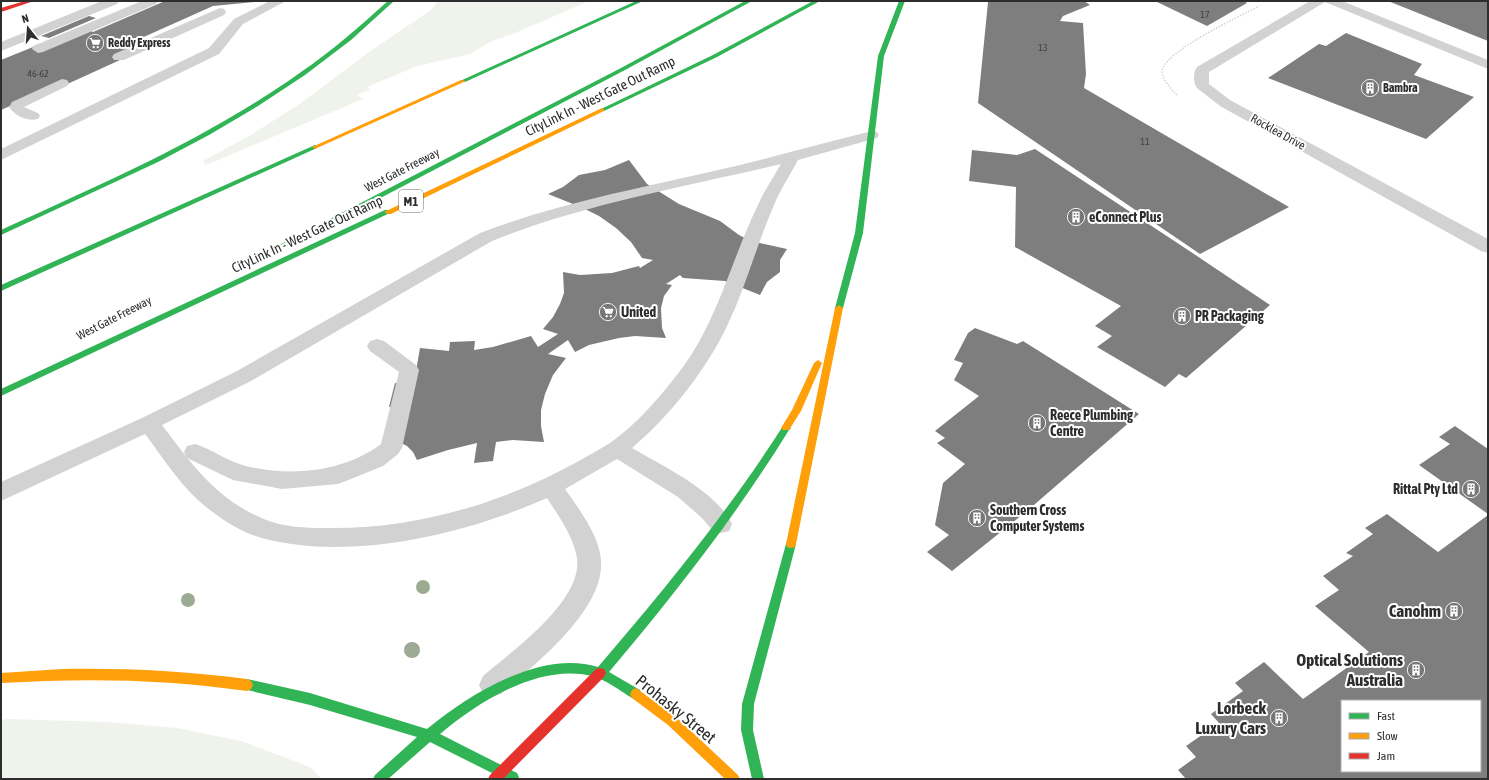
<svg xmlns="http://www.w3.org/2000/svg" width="1489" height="780" font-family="'Asap Condensed',sans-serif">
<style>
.green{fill:#eff3eb}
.building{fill:#7e7e7e;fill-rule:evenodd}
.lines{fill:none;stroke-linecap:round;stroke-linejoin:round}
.path{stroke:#d2d2d2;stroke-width:1.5;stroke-dasharray:1.5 1.5;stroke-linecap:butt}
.lane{fill:#d2d2d2;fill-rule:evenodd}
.street{fill:#d2d2d2;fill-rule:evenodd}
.fast{fill:#30b455;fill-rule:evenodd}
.slow{fill:#ff9f0a;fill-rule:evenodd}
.jam{fill:#e5322d;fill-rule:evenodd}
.tree{fill:#9dab94}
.labels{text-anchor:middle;stroke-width:4;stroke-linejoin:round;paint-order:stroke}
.far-number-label{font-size:10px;fill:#414141}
.far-poi-label{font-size:12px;font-weight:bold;fill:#2d2d2d;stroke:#fff;text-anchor:start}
.far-street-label{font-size:12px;fill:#2d2d2d;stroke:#fff}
.shield{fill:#fff;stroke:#6c6c6c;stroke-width:1}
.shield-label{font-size:13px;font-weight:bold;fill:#2d2d2d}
.street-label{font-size:14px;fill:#2d2d2d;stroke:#fff}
.poi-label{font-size:14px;font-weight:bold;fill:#2d2d2d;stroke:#fff;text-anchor:start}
.near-poi-label{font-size:17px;font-weight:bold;fill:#2d2d2d;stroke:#fff;text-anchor:end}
.near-street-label{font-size:17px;fill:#2d2d2d;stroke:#fff}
</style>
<rect width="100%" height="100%" fill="#fff"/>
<path class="green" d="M438,1H589L515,33L490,42L470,54L417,66L367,87L370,90L357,95L363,99L206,165L203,161L251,135L301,103L369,52L431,10Z
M9,719L105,722L177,728L241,741L310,767L322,779H1V720Z"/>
<path class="building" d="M165,1L254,2L213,6L128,44L135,47L119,57L120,60L63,86L62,83L1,110V60L33,47L89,30L93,32Z
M1084,1L1090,5L1063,16L1060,21L1083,23L1086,74L1084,88L1289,207L1200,254L978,103L988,2Z
M1155,1H1244L1247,3L1207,26Z
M1388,1H1488V41Z
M89,16L96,18L49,38L41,36Z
M1346,33L1422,64L1414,75L1474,97L1426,139L1268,78L1319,44L1326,46Z
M1035,149L1191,252L1270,305L1186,378L1179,374L1165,387L1097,347L1112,336L1095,326L1121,306L1015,247L1016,187L969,181L972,150L1017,155Z
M629,160L647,184L679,204L720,221L739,235L751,241L787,249L780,260V272L767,282L760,295L725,281L683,278L680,275L666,284L672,285L664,296L661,308L662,328L666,338L635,336L619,338L589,345L575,352L568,340L548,354L566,358L553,375L545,394L541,410V426L544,442L513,440L496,442L493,461L474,463L477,443L448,450L417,460L413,452L407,446L397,441L404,407H389L395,383L414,382L420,348L449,351L450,342L475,341L474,350L493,347L531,336L538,347L558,334L543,329L553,317L560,304L564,293L563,272L580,275L612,273L639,266L640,268L653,260L642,258L631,242L616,228L599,216L583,208L548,194L563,187L579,175L605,170Z
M975,328L1017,344L1023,341L1139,414L1027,511L952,571L927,552L949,535L935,525L943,483L965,464L937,443L945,438L935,431L979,396L954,380L963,363L954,360L968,333Z
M1455,426L1488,449V514L1419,465L1450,444L1439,437Z
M1387,514L1438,552L1488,515V779H1186L1178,770L1196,757L1186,746L1219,723L1211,714L1243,691L1235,683L1264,662L1303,699L1369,652L1315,606L1339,590L1323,576L1353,556L1346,553L1373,534L1365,528ZM1342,701H1480V771H1342Z"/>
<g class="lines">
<path class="path" d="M1177,95C1171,89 1163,81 1162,72C1162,52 1241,16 1259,6"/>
<path class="lane" d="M102,1H119L117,4L1,51V42Z
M142,1H158L156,4L43,52L38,53L32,49L33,46Z
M270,1H286L243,24L219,54L1,160V149L209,48L234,19Z
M220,8L224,9L226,12L224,15L124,60H114L112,57L114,54Z
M62,79L67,80L69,83L67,86L24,107L38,113L40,116L38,119C28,122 15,116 9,107L12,102Z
M872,131L877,132L879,135L877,138L798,160C790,175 780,190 774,205C757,244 746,286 728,324C707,369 670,416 632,448C664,467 715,490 732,524L729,531L721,533L713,531L702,518L678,497L617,459L565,489C579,509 599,535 601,560C605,610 535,664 501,694L492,697L483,694L479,685L483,676C512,651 583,601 577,558C573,535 559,517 547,498C466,534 350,562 262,538C246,534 227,523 214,513C185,493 166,462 145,434L1,501V482L142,418L237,371L480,233C555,204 636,189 714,171C767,159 819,144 872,131ZM781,164C773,178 764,191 758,205C731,260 718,321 680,371C660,397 636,425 610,443C599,450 587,456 577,462C501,504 412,530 324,528C305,528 284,527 266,520C217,500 193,466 162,425L251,381L492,241C583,204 685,187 781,164Z
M377,339L384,341L416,365L419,370L402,448L398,454L383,466L346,481L338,484L282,489L233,480L187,458L184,452L187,446L195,444C212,449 228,462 246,466C291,477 344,472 381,444L399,372L370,351L367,346L370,341Z"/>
<path class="street" d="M1310,1H1342L1488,60V69L1325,2L1209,72V84L1230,100L1488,239V253L1481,251L1220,106L1197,88C1193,83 1193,72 1197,67Z"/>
<path class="fast" d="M388,1H394L351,40L305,75L258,106L209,135L158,162L1,235V230C104,183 209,138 301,72C332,51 360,26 388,1Z
M636,1H643L465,82L460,81Z
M745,1H752L625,70L277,252H271L270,250L621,68Z
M813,1H820L717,57L604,111L599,110L713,55Z
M899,1H905L884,56L863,233L843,308L839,311L835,308L855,233L878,56Z
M315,145L317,146V148L1,291V285Z
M385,210H388L392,212L1,396V389Z
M786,425L789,426L791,428L789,430C736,516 674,595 609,672L640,690L642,694L640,698L636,700L632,698C619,690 606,680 592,676C539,663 478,702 440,734L517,773L519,777L518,779H504L430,742L388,779H373L375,775L417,737L310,705L243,689L241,685L243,681L247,679L310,693L427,729C469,694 542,649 598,667C664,590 728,512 783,426Z
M791,540L795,541L796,544L754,704L753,730L764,779H752L741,730L742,704L786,544L787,541Z"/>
<path class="slow" d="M461,80L466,81L317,148L315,149L312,147Z
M602,108L604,109V111L391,214H388L384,212Z
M839,305L843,308L796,544L795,547L791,548L787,547L786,544L835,308Z
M818,360L822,363L801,411L789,430H783L781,428L792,410L814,363Z
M62,669C125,668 186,671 247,679L251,681L253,685L251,689L247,691C165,679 84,678 1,683V673Z
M636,688L676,717L738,775L740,779H725L668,725L632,698L630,694L632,690Z"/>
<path class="jam" d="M25,1H34L1,12V8Z
M600,668L604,669L606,673L604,677L503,779H488L490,775L596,669Z"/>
</g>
<g class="tree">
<circle cx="423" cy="587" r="7"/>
<circle cx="188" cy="600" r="7"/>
<circle cx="412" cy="650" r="8"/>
</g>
<defs>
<symbol id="supermarket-disc" viewBox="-11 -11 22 22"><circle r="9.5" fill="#767676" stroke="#fff"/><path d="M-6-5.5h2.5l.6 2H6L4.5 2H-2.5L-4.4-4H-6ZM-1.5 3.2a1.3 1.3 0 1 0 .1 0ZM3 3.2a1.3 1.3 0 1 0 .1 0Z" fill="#fff"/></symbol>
<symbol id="building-disc" viewBox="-11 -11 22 22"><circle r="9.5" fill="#767676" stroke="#fff"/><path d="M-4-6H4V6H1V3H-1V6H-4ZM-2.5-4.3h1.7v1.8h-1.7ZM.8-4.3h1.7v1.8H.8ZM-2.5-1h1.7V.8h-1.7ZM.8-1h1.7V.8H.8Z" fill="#fff"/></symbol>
</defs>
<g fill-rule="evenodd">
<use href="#supermarket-disc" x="85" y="33" width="20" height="20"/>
<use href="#building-disc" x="1360" y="78" width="20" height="20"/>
<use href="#building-disc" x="1066" y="207" width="20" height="20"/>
<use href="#supermarket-disc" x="598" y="302" width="20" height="20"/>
<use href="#building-disc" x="1172" y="306" width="20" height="20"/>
<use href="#building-disc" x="1027" y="413" width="20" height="20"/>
<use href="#building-disc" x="1461" y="479" width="20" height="20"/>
<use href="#building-disc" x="967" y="508" width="20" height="20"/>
<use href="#building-disc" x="1444" y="601" width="20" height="20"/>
<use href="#building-disc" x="1406" y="660" width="20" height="20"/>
<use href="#building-disc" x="1269" y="708" width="20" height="20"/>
</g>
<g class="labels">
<g class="far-number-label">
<text x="1205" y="18">17</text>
<text x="1043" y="51">13</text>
<text x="38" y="77">46-62</text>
<text x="1145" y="145">11</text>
</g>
<g class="far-poi-label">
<text x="108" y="47">Reddy Express</text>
<text x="1383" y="92">Bambra</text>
</g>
<g class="far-street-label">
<text transform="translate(1278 132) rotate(29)" y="4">Rocklea Drive</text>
<text transform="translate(402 170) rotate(-27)" y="4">West Gate Freeway</text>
<text transform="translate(114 318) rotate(-27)" y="4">West Gate Freeway</text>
</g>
<rect class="shield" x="399" y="190" width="24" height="22" rx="3"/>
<g class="shield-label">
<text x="411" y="206">M1</text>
</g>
<g class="street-label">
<text transform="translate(600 96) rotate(-26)" y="5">CityLink In - West Gate Out Ramp</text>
<text transform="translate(307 234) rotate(-25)" y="5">CityLink In - West Gate Out Ramp</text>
</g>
<g class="poi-label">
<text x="1089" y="222">eConnect Plus</text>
<text x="621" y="317">United</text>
<text x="1195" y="321">PR Packaging</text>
<text x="1050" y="420">Reece Plumbing<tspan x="1050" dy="16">Centre</tspan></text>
<text x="1458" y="494" text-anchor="end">Rittal Pty Ltd</text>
<text x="990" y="515">Southern Cross<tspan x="990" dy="16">Computer Systems</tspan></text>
</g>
<g class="near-poi-label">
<text x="1441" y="617">Canohm</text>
<text x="1403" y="666">Optical Solutions<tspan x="1403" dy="20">Australia</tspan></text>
<text x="1266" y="714">Lorbeck<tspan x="1266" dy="20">Luxury Cars</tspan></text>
</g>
<g class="near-street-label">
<text transform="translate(676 709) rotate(39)" y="6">Prohasky Street</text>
</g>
</g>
<rect width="1489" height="780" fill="none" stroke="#2d2d2d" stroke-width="4"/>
<rect x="1341" y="700" width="140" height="72" fill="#ffffff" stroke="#ababab"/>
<rect x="1349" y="713" width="20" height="6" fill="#30b455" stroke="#ababab"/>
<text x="1377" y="720" font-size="12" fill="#2d2d2d">Fast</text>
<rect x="1349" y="733" width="20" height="6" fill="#ff9f0a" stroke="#ababab"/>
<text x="1377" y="740" font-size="12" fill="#2d2d2d">Slow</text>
<rect x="1349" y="753" width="20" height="6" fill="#e5322d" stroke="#ababab"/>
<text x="1377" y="760" font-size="12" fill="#2d2d2d">Jam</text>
<g transform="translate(28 28) rotate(343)" stroke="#ffffff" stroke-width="3" paint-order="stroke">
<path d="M0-3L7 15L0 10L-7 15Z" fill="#2d2d2d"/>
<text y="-6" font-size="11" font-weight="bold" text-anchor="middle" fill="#2d2d2d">N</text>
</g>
</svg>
